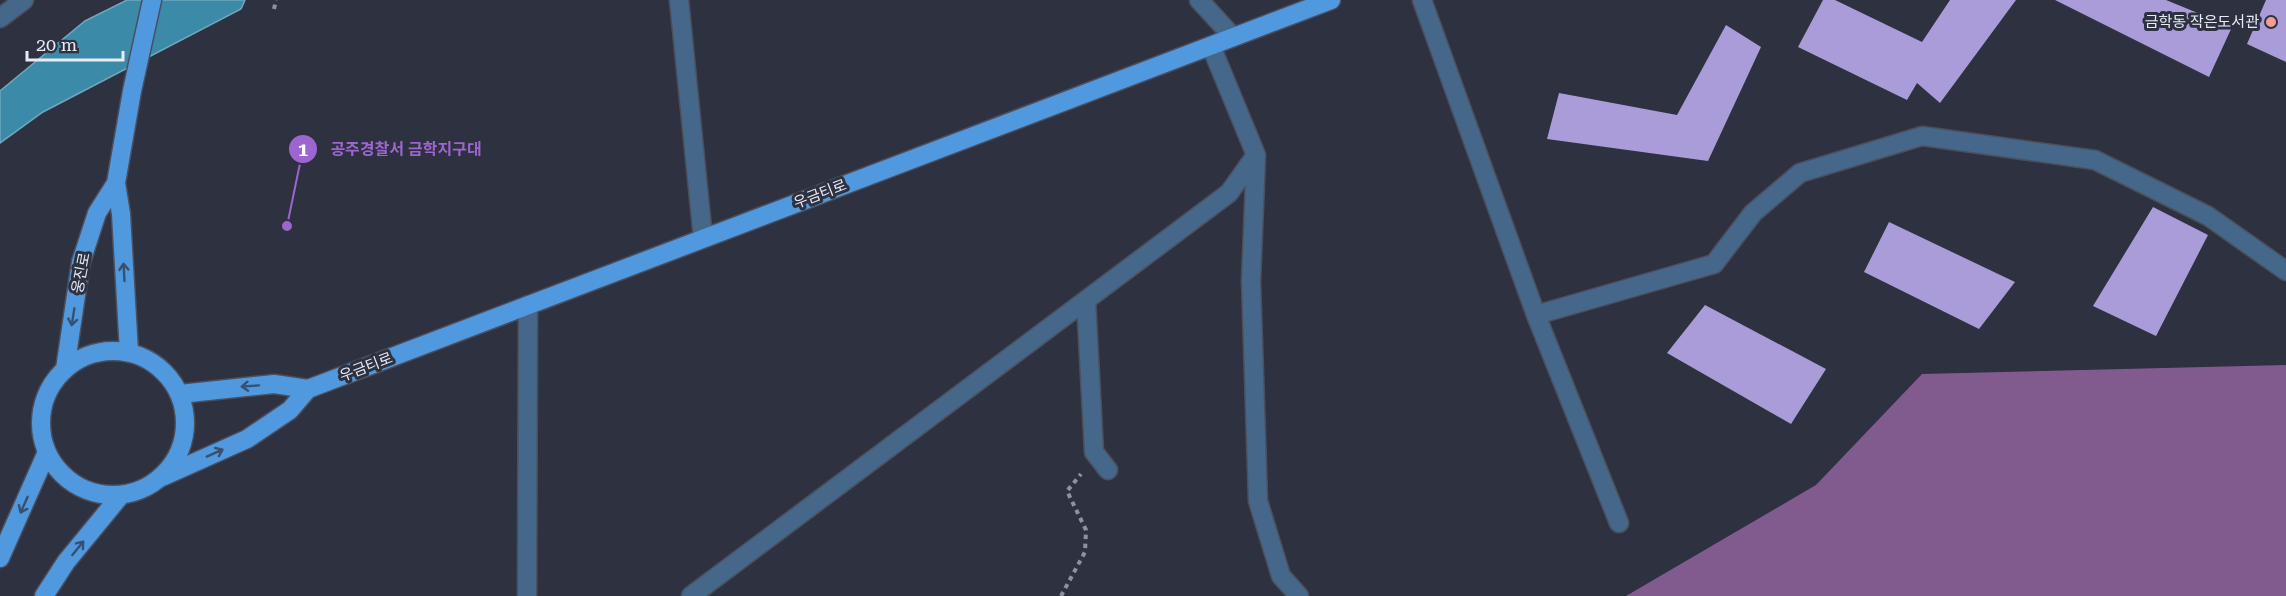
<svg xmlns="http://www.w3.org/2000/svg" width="2286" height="596" font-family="'Roboto Serif','Noto Sans KR',serif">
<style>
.forest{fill:#825b8e}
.water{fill:#3b8aa8;stroke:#6fa7bf;stroke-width:1.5}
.building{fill:#aa9cd9}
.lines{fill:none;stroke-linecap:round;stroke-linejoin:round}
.minor-casing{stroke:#4b4f5d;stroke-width:21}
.major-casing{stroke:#4b4f5d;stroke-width:21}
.path{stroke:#8f929e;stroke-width:4;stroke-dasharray:4.5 4.5;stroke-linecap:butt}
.minor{stroke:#456789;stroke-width:18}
.major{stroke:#5099de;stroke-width:18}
.oneway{stroke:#38506f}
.poi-dot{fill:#f59c93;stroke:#2d3140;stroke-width:2}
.labels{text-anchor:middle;stroke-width:6;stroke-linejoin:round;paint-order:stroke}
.poi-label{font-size:15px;fill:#e8ebf5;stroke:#2d3140;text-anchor:end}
.street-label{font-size:15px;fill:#e8ebf5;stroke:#2d3140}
.leader{fill:none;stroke:#9c65cf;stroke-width:2}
.callout-dot{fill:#9c65cf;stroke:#2d3140;stroke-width:2}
.mark-label{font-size:18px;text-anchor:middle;font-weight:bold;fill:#fff}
.callout-label{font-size:16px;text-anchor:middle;font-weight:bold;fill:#9c65cf;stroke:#2d3140;stroke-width:6;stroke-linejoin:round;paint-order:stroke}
</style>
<rect width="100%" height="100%" fill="#2d3140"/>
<path class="forest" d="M2286,365V596H1626L1816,485L1922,374Z"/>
<path class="water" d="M127,0H245L241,9L43,112L0,143V91L85,21Z"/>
<path class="building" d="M1823,0H1835L1922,42L1950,0H2016L1940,103L1917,83L1907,100L1798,47Z
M2055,0H2166L2232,27L2209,77Z
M2266,0H2286V62L2247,44Z
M1726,25L1761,47L1708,161L1547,139L1559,93L1677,115Z
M2153,207L2208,235L2156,336L2093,306Z
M1889,222L2015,282L1979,329L1864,272Z
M1705,305L1826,369L1791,424L1667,353Z"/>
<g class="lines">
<defs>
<path id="minor" d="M679,0L703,238
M1199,0L1233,37
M1422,0L1536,315L1619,523
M0,18L24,0
M1256,155L1251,281L1258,501L1281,576L1299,596
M1086,300L1094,452L1108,470
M1536,315L1714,264L1753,213L1800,173L1922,136L2095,160L2208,216L2286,271
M527,596L528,305
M691,596L1229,193L1256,155L1211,46"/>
<path id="major" d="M41 423a72 72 0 1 1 144 0a72 72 0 1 1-144 0Z
M129,352L121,214L116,183L132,91L152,0
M65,369L81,262L97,213L116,183
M180,394L274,384L308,389
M162,477L247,439L290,410L308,389L1331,0
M0,558L47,452
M44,596L66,562L121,495"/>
</defs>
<use href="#minor" class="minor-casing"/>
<use href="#major" class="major-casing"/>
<path class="path" d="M274,9L276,0
M1061,596L1085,552L1086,530L1067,491L1081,474"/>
<use href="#minor" class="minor"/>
<use href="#major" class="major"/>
</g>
<defs><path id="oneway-shaft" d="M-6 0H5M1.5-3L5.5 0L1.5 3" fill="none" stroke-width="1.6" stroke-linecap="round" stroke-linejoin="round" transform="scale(1.5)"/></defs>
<g class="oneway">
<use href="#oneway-shaft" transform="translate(124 272) rotate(-93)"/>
<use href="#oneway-shaft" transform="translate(73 317) rotate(99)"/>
<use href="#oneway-shaft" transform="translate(250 386) rotate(176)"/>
<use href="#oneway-shaft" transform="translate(215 453) rotate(-24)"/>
<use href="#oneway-shaft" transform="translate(24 505) rotate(114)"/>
<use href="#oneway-shaft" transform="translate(78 548) rotate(-51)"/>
</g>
<circle class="poi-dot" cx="2271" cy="22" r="6"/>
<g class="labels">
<g class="poi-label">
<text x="2259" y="27">금학동 작은도서관</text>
</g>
<g class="street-label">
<text transform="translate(820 194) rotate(-21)" y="5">우금티로</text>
<text transform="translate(81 273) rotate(-79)" y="5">웅진로</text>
<text transform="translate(366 367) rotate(-21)" y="5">우금티로</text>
</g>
</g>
<path class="leader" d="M287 226L303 149"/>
<g class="callout-dot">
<circle cx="287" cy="226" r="6"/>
<circle cx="303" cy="149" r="15"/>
</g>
<g class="mark-label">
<text x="303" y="156">1</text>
</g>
<g class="callout-label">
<text x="406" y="155">공주경찰서 금학지구대</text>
</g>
<path d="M27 51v9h96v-9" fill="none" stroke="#e8ebf5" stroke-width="3"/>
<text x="36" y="51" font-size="18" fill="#e8ebf5" stroke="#2d3140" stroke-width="4.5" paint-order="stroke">20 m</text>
</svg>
